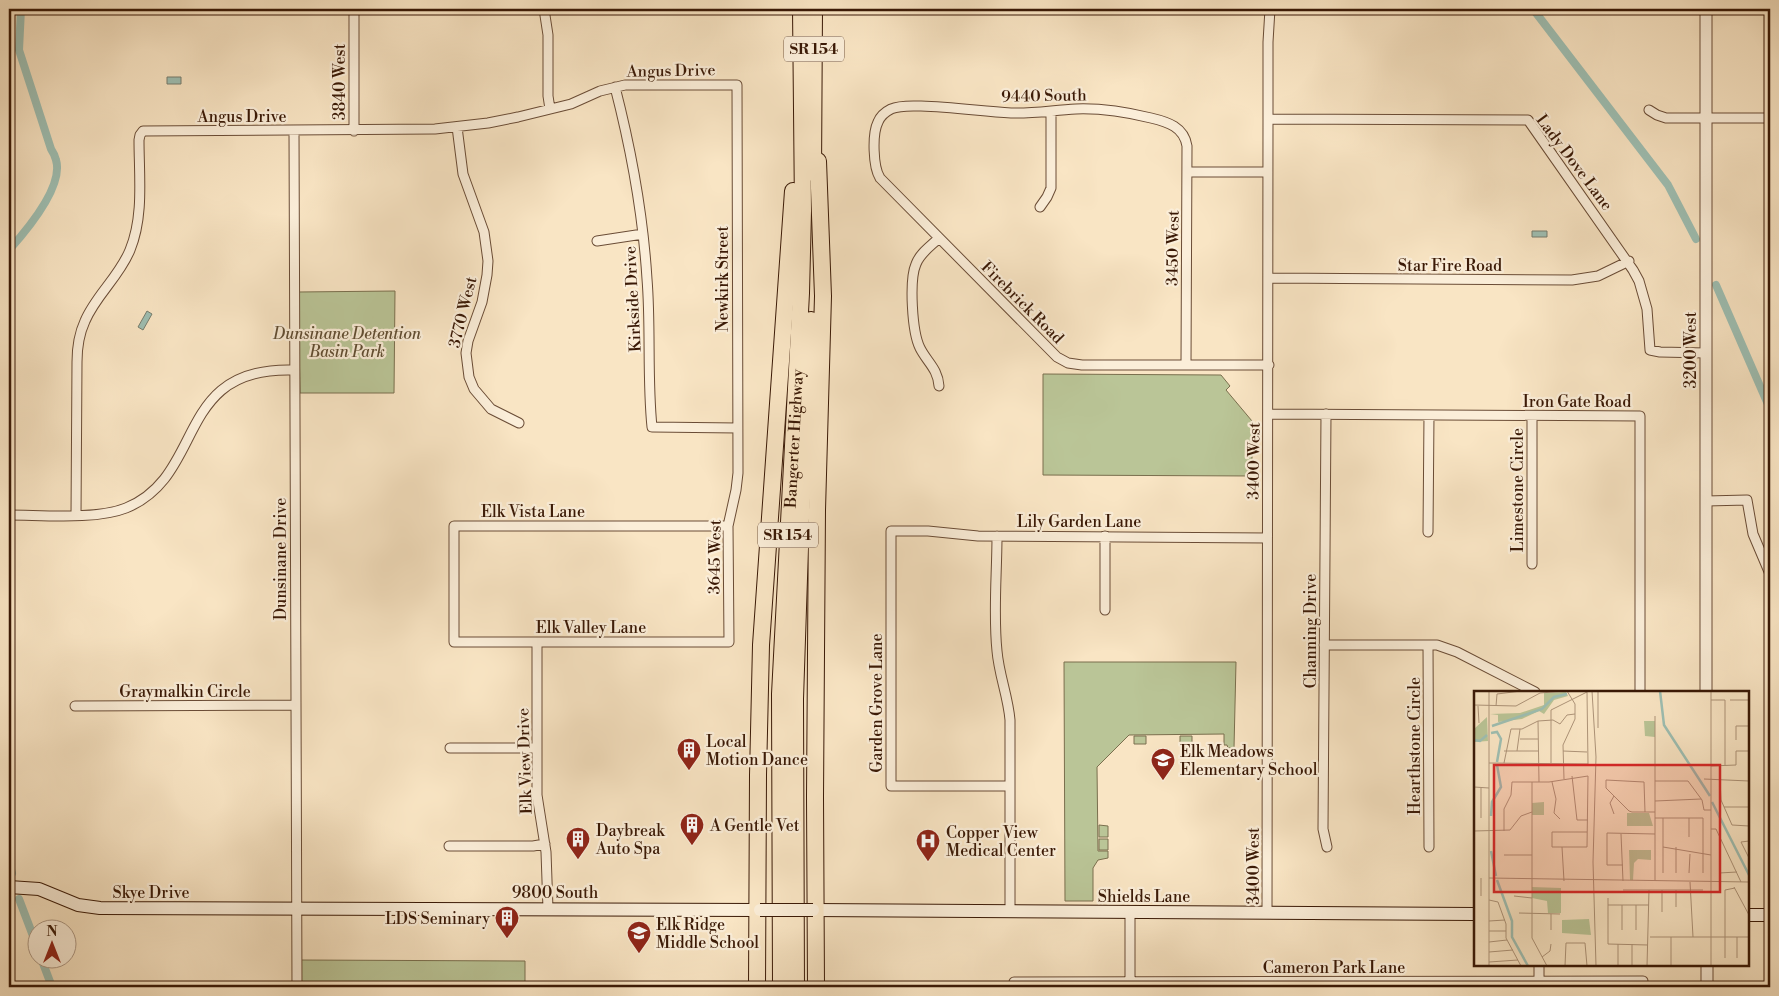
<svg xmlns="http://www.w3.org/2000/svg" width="1779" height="996" font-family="'Libre Bodoni',serif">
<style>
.green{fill:#bac597;stroke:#7a6f4e}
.water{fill:#9ebfb3;stroke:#767d6e}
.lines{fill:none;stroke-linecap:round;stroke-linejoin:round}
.canal{stroke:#9ebfb3;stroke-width:8}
.minor-casing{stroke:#6a4c36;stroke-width:11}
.tertiary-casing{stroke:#6a4c36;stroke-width:13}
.secondary-casing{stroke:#3a1906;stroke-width:14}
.motorway-casing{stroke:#3a1906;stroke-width:18}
.minor{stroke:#fbeed9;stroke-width:9}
.tertiary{stroke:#fbeed9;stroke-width:11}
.secondary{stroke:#fbeed9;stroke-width:12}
.motorway{stroke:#f9e5c4;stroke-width:16}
.secondary-bridge-casing{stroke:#3a1906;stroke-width:14;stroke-linecap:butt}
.secondary-bridge{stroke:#fbeed9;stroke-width:12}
.labels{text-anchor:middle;stroke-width:4.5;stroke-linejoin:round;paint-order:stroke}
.shield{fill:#fbeed9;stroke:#745945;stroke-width:1}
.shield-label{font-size:15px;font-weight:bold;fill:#3a1906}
.street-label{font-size:16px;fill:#3a1906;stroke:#fbeed9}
.park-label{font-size:16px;font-style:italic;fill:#604d32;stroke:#fbeed9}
.poi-label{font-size:16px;fill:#3a1906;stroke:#fbeed9;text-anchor:start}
.inset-river{fill:none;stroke:#9ebfb3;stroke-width:2.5}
.inset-road{fill:none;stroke:#ad9378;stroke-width:1}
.view{fill:#d62828;fill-opacity:0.15;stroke:#d62828;stroke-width:2.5}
.inset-edge{fill:none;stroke:#3a1906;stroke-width:2.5}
</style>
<rect width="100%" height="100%" fill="#f9e5c4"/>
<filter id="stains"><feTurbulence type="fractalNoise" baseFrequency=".004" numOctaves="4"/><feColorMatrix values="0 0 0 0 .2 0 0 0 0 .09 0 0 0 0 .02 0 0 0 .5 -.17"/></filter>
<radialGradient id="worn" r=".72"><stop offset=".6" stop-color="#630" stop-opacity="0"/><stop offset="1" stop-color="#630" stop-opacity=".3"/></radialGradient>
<path class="green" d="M395,291L394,393H300L298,292Z
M1043,374L1221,375L1230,386L1226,390L1252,421V476L1043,475Z
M1064,662H1236L1234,748H1228L1227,745H1224V734L1129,735L1097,767L1098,851H1108V858L1098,860L1093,868V901H1065Z
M1134,736H1146V744H1134Z
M1180,736H1192V744H1180Z
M1099,825L1108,826V837H1099Z
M1099,839H1108V850H1099Z
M301,960L525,961V987H301Z"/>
<path class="water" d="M167,77H181V84H167Z
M1532,231H1547V237H1532Z
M147,311L152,314L143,330L138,327Z"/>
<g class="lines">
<path class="canal" d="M1533,9L1668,185L1696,239
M9,250C26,231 64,187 56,160C55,156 53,152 51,149L19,50L21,9
M1716,285L1770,409
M9,862L12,873
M19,899L38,949
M41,958L52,987"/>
<defs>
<path id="minor" d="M544,9L548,35V96L550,109
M615,87C631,149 643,214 647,279C651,328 647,378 652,427L737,428
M1649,110L1657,115L1666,118H1770
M1268,119L1528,120L1633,270L1639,281L1647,309L1650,350L1660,352L1706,353
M457,127L463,174L484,232L488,261L487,275L482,302L468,341L466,353L469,377L474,389L491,409L519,423
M294,130L297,987
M354,131V9
M1188,172H1268
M1040,207L1047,197L1051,188V112
M939,238C931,246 920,253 916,264C909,280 912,332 920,348C927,362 938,369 939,386
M597,241L643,234
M1268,278L1572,280L1598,276L1629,261
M1186,365L1187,146C1184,127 1168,122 1151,118C1126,112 1102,108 1076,109C1054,110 1033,114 1011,113C981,111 951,107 921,106C911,106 900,105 891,109C885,112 880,117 878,122C872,134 873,167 880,178L1057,357L1068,363L1082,365H1269
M1269,414L1640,416V692
M1326,414L1323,829L1327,847
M1706,501L1747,500L1753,534L1770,574
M9,515C42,515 96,520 126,508C207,475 173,366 294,370
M76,515L77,362C77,348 79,334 85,321C96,295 119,277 130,250C144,216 139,176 139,140L140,135L143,131L435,129L488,123L518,117L571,104L600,91L625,85H737L738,473L736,490L728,526L729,642H454V526H728
M1428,532L1429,415
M997,536C997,574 993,613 997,651C999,675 1008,696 1010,720V912
M1105,536V610
M1532,564V416
M537,642V795L546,852L548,909
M1324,645H1437L1457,652L1535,692
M1428,645L1429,847
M75,706L295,705
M450,748H537
M1010,786H891V531H928L978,536L1267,538
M449,846H533L545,844
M1130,912V982
M1267,913L1268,119V42L1270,9
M1014,982L1643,981
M1539,987V965"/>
<path id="tertiary" d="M1706,9V692
M1707,965V987"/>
<path id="secondary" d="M9,887L39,889L78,905L100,908L760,910
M813,910L1475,914
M1748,915H1770"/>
<g id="motorway">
<path d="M813,173L814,9"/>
<path d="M757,987L758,775L761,645L793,191"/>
<path id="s1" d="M781,987L780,694L801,293L803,211L801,9"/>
<path d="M796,987L795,699L801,518L811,320"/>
<path d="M816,987L815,797L817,510L823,296L818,161"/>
</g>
</defs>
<use href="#minor" class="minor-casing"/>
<use href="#tertiary" class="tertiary-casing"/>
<use href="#secondary" class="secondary-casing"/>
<use href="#motorway" class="motorway-casing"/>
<use href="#minor" class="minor"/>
<use href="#tertiary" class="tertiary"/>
<use href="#secondary" class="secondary"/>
<use href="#motorway" class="motorway"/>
<defs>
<path id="secondary-bridge" d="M760,910H813"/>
</defs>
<use href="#secondary-bridge" class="secondary-bridge-casing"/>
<use href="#secondary-bridge" class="secondary-bridge"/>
</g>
<defs>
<symbol id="building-pin" viewBox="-11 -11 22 30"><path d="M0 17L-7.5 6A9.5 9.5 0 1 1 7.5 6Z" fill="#8f2418" stroke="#fbeed9"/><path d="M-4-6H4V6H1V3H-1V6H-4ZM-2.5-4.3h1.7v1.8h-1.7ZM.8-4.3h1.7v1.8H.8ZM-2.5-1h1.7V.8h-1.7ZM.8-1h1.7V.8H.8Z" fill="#fff"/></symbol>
<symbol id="school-pin" viewBox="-11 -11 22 30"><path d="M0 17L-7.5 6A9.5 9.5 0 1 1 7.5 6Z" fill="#8f2418" stroke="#fbeed9"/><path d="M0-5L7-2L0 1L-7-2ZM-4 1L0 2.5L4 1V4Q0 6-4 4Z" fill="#fff"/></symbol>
<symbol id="hospital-pin" viewBox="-11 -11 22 30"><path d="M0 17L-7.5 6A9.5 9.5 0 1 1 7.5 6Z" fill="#8f2418" stroke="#fbeed9"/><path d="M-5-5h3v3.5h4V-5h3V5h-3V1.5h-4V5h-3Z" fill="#fff"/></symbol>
</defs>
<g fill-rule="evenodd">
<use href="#building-pin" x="675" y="736" width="28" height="38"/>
<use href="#school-pin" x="1149" y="746" width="28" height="38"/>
<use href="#building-pin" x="678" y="811" width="28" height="38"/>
<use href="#building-pin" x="564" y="825" width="28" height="38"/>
<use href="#hospital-pin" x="914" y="827" width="28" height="38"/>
<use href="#building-pin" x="493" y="904" width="28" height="38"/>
<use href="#school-pin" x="625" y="919" width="28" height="38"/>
</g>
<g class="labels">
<g class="shield">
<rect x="784" y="36.5" width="60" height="25" rx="4"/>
<rect x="758" y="522.5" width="60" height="25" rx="4"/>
</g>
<g class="shield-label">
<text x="814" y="54">SR 154</text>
<text x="788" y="540">SR 154</text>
</g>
<g class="street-label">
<text transform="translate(671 70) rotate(-1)" y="6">Angus Drive</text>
<text transform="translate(339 82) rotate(-90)" y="6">3840 West</text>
<text transform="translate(1044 95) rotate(-1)" y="6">9440 South</text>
<text x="242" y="122">Angus Drive</text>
<text transform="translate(1575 162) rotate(53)" y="6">Lady Dove Lane</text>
<text transform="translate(1172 248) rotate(-89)" y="6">3450 West</text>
<text x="1450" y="271">Star Fire Road</text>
<text transform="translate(722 279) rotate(-90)" y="6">Newkirk Street</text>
<text transform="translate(632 299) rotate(-93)" y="6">Kirkside Drive</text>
<text transform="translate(1023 302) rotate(45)" y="6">Firebrick Road</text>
<text transform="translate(462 312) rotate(-76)" y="6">3770 West</text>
<text transform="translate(1690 350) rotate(-90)" y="6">3200 West</text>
<text x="1577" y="407">Iron Gate Road</text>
<text dy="6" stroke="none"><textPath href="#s1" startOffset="549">Bangerter Highway</textPath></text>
<text transform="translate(1253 461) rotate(-89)" y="6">3400 West</text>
<text transform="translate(1517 490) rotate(-90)" y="6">Limestone Circle</text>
<text x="533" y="517">Elk Vista Lane</text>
<text x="1079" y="527">Lily Garden Lane</text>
<text transform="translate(714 557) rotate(-89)" y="6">3645 West</text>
<text transform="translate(280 559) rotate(-90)" y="6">Dunsinane Drive</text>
<text x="591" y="633">Elk Valley Lane</text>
<text transform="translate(1310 631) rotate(-90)" y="6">Channing Drive</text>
<text x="185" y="697">Graymalkin Circle</text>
<text transform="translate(876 703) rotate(-90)" y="6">Garden Grove Lane</text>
<text transform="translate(1414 746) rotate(-90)" y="6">Hearthstone Circle</text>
<text transform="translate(524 761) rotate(-92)" y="6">Elk View Drive</text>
<text transform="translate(1253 866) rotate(-90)" y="6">3400 West</text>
<text x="151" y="898">Skye Drive</text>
<text x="555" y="898">9800 South</text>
<text x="1144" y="902">Shields Lane</text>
<text x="1334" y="973">Cameron Park Lane</text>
</g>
<g class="park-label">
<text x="347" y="339">Dunsinane Detention<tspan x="347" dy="18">Basin Park</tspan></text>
</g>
<g class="poi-label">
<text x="706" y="747">Local<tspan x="706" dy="18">Motion Dance</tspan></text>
<text x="1180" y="757">Elk Meadows<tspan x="1180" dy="18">Elementary School</tspan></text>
<text x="710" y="831">A Gentle Vet</text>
<text x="596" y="836">Daybreak<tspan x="596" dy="18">Auto Spa</tspan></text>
<text x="946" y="838">Copper View<tspan x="946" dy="18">Medical Center</tspan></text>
<text x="490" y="924" text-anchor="end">LDS Seminary</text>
<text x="656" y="930">Elk Ridge<tspan x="656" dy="18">Middle School</tspan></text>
</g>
</g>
<g transform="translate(1474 691)">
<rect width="275" height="275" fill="#f9e5c4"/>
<path d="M92,1L94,5L80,9L70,23L65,20L48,28L24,31V24L16,23L46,22L70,14V2ZM13,26L14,50L0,51V38ZM170,30H181V46L171,45ZM70,111V124H58V112ZM153,122H175L179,135H153ZM155,159H177V169L164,168L160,172L159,189H156ZM58,196L87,197V222H74L73,210L58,207ZM115,228L117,244L88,242V229Z" fill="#bac597"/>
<path class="inset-river" d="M186,0L190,34L236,105M18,35L68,18L80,6L93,3M17,42L23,41L27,48L23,71M0,49L6,50L13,44M238,111L275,184M17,125L18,111L27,96L23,74M17,160L22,185M23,189L38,230V246L54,275"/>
<path class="inset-road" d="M15,0V275M118,0L122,66L119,171L122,275M124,0V37M237,0V275M237,9H251V75M256,9H275M0,14L42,15L66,2L91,0M4,15L5,32M22,15L23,3L47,0M181,25V190M64,30L65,91M46,48H64M262,49V35H275M30,60H64M43,60L46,38M89,60L113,61M15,72L114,73L113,1L77,19V72M30,72L37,38H48L64,30L79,29L86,33L93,24L101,23M237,75L262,74V60H275M98,85L103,129H114M90,88L89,54L101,28V13L93,0M230,88L275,90M246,89L247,109L258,134L275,135M181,90H214L228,109L230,119H237M58,91V247L73,275M78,91L82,108L80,122L86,128M0,96L15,97M7,97V127M140,105L136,112L140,123M181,110L227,108M250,116H275M171,121L170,91L132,89V97L155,120L158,121H181M181,127H229V182M189,127V182M237,138H242L267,191M0,140L36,139L47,125L58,121M30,140V118L37,104L38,91H75L114,85L113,156H78V141H113M147,143L149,190M215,146V127M275,150L267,151L275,167M88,156L90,190M189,156L237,164M202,156V182M30,164H58M149,174H133V142L181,143M215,182L216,163M245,182L263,181M15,187L275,191M216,191L219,246M260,196L275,224M149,199H229M188,199V221M202,199V216M7,205V187M40,205L58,207M134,207V253L174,254M15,209L24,211L32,233V247L47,275M134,214H175M148,214V239M162,214V239M45,222L86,223M77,223V239M15,230L31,229M15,240H32M176,246H275M197,246V275M15,251L33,249M144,253V275M158,253V275M15,261L39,259M68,266L76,260L77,253M251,267V199L261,197M263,267V246M15,271L44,269M91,275L92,252H111L113,275M173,275L175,199"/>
<path class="view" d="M20,74H246V201H20Z"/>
<rect width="275" height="275" class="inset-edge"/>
</g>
<rect width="1779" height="996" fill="none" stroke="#f9e5c4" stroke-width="30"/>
<rect x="10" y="10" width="1759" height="976" fill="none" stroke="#3a1906" stroke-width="2.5"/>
<rect x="15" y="15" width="1749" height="966" fill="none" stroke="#3a1906"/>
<g transform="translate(52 944)"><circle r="24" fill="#fbeed9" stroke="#ae9985"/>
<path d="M0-4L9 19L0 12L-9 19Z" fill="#8f2418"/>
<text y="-8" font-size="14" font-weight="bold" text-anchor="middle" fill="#3a1906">N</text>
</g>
<rect width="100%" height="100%" filter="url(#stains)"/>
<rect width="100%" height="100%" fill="url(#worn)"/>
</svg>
